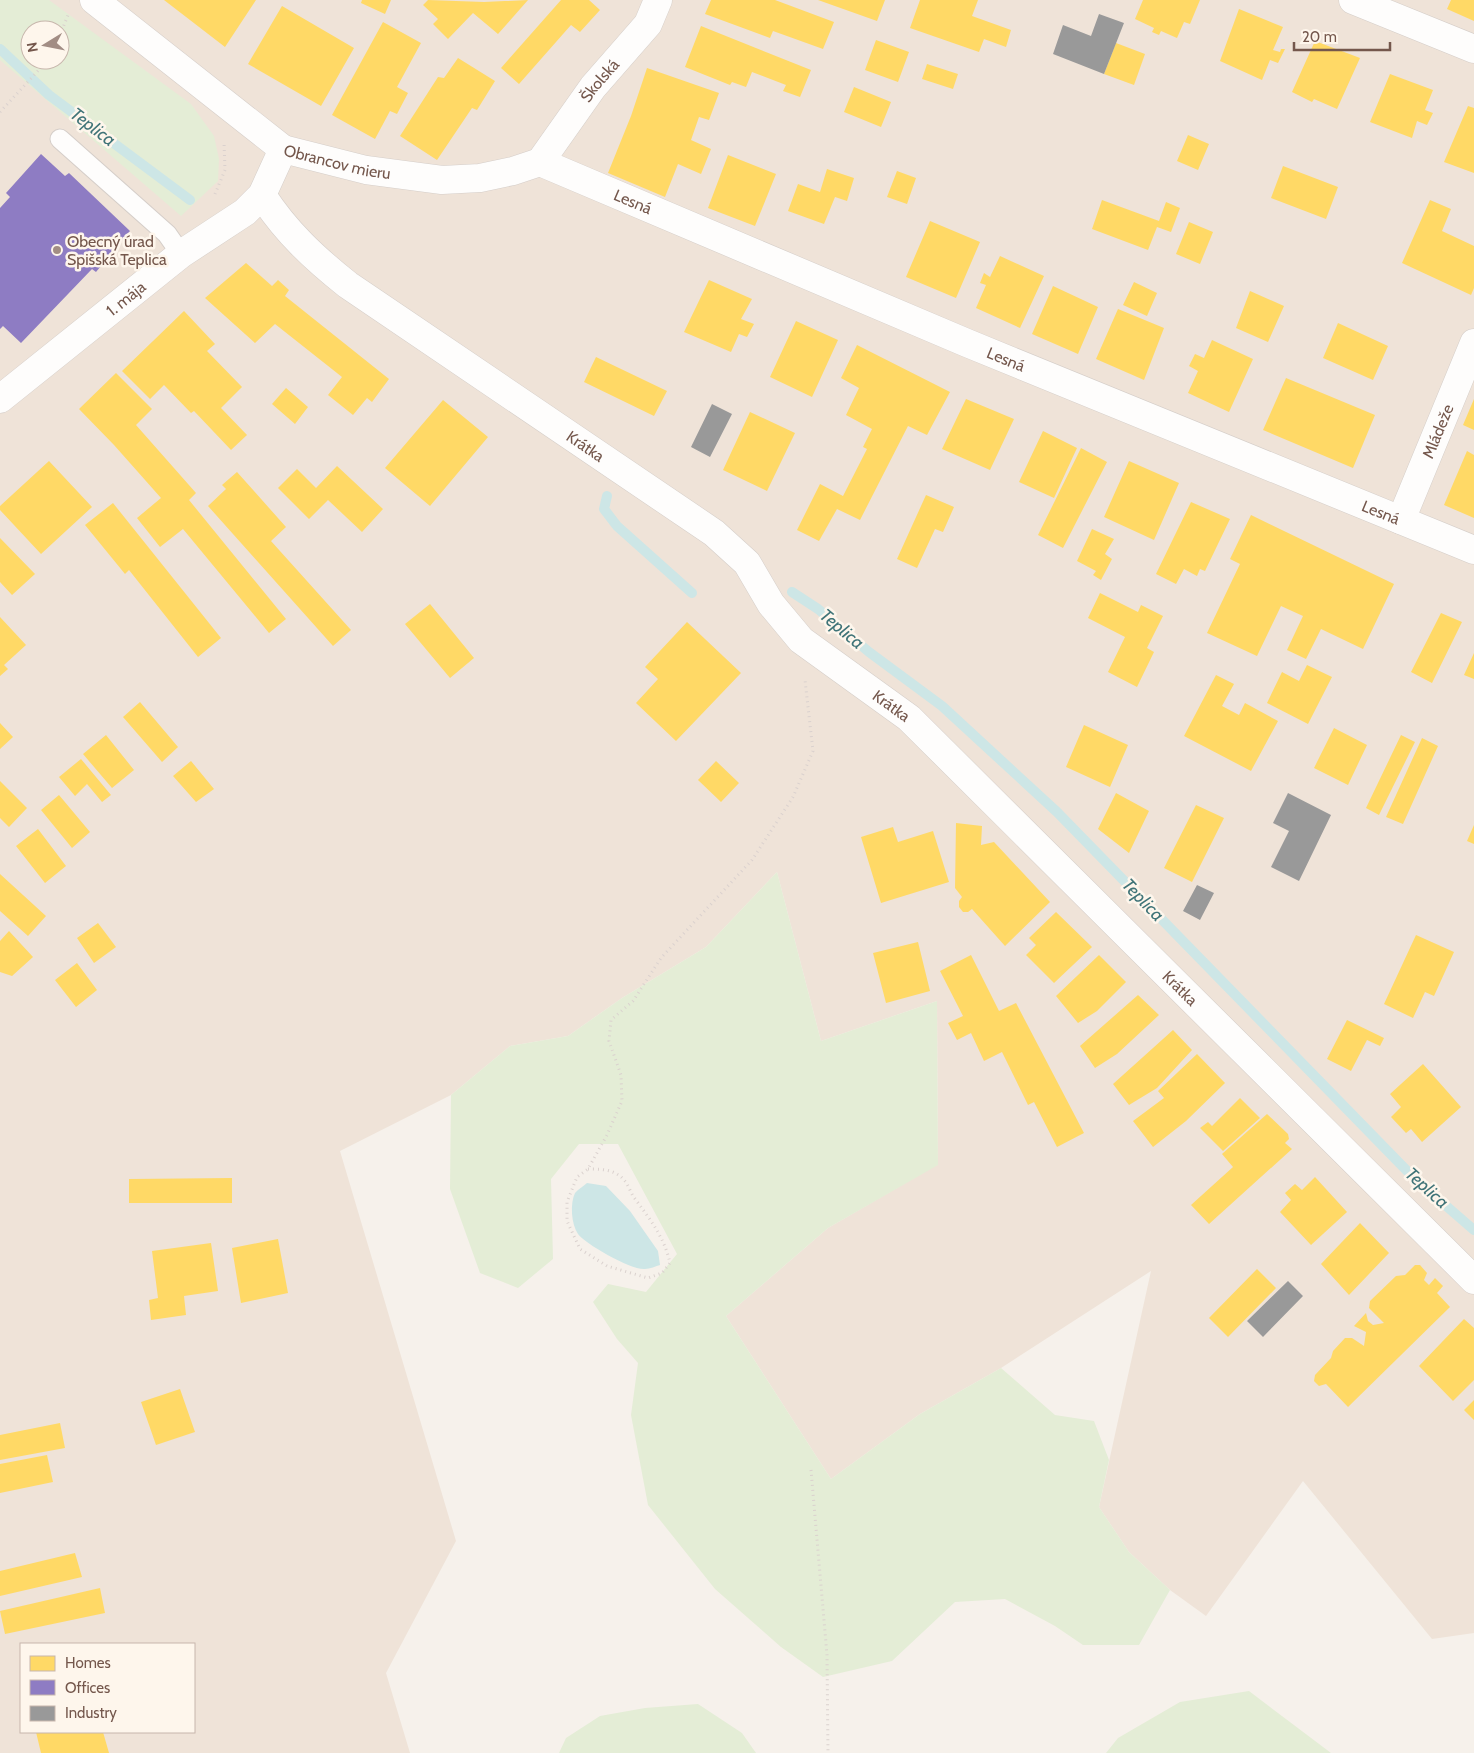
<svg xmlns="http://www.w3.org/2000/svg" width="1474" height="1753" font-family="Cabin,sans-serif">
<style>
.residential{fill:#efe3d8;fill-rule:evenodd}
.green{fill:#e4edd6;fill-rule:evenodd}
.water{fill:#cde6e6}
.homes{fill:#ffd966}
.offices{fill:#8e7cc3}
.industry{fill:#999}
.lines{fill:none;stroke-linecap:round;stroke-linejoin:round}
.stream{stroke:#cde6e6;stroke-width:10}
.service-casing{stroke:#d5cec9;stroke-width:21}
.minor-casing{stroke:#d5cec9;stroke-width:29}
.tertiary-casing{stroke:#d5cec9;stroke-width:29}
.path{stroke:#dad1ce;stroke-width:3;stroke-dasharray:1 4;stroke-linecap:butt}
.service{stroke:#fefdfc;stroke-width:19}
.minor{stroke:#fefdfc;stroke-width:28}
.tertiary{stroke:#fefdfc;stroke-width:28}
.poi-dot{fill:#a28d84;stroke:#fef6ec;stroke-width:2}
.labels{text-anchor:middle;stroke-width:5;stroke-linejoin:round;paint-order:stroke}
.street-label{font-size:16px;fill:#74574c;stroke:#fef6ec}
.poi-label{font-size:16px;fill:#74574c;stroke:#fef6ec;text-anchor:start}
.water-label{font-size:18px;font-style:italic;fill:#407478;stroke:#fef6ec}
</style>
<rect width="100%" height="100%" fill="#f6f1eb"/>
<path class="residential" d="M0,0H1474V1633L1432,1639L1303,1481L1206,1616L1170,1590L1129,1552L1099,1507L1151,1271L1001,1368L920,1414L831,1479L726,1316L828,1228L938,1164L937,1001L821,1041L777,872L706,947L622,998L568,1036L510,1046L451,1095L340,1151L456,1541L386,1673L410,1753H0ZM30,30H60V60H30ZM21,1644H194V1732H21Z"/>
<path class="green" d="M0,0H49L191,104L214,136L219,159L218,181L181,216L0,60ZM30,30H60V60H30Z
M777,872L821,1041L937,1001L938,1165L828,1228L726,1316L831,1479L920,1414L1001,1368L1055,1415L1094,1421L1109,1460L1099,1507L1129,1552L1170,1590L1139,1645H1083L1055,1626L1005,1599L955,1602L892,1661L823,1677L781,1647L715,1589L648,1505L631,1415L638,1363L617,1339L593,1302L608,1284L646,1292L677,1254L618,1144H579L551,1179L553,1259L518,1288L480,1273L450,1189L451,1095L510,1046L568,1036L622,998L706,947Z
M1249,1691L1331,1753H1106L1118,1738L1180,1702Z
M698,1704L742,1733L756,1753H559L566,1738L600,1716L645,1708Z"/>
<path class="water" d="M587,1183L606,1186L630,1211L658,1251L660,1265C656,1266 650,1269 645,1269C633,1271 585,1244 578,1234C571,1224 570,1203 575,1193C578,1189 584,1186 587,1183Z"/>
<path class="homes" d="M164,0H256L225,47Z
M362,0H391L385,14L361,3Z
M428,0L484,2L528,0L498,34L473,13L448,39L433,24L438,19L423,5Z
M561,0H589L600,10L580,32L571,25L519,84L501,68Z
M711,0H775L834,22L823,49L773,31L770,38L705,14Z
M818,0H885L877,21Z
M920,0H978L972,16L1011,30L1006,47L984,39L979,52L910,28Z
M1143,0H1200L1190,24L1184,22L1177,38L1161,31L1159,35L1152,32L1154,28L1135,19Z
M1451,0H1474V21L1447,9Z
M282,6L354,48L321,106L248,64Z
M1239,9L1283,27L1273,50L1280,52L1281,49H1285L1278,63L1270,60L1262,80L1220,61Z
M383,22L421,43L397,87L408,93L397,114L390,111L375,139L332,115Z
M701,26L811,70L800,97L783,91L786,85L752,72L746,87L732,82L730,85L685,67Z
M876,40L909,52L898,82L865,70Z
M1315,41L1360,58L1337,109L1314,99L1312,102L1292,92Z
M1116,43L1145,54L1134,85L1104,74Z
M458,58L495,81L477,110L472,108L437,160L400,136L438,77L444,78Z
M927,64L958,74L953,89L922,79Z
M647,68L719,93L709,120L699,117L691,140L711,149L701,174L678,164L665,197L608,173L631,116Z
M1390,74L1433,90L1425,110L1433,113L1427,125L1417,121L1412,138L1370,122Z
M854,87L891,102L881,127L844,112Z
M1468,106L1474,108V173L1444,162Z
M1188,135L1209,144L1198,170L1177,161Z
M728,155L776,174L755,226L708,208Z
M1283,166L1338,187L1326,219L1271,198Z
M827,169L854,178L847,201L835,197L824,224L788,211L798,184L820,192Z
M897,171L916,178L907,204L887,197Z
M1102,200L1159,221L1166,202L1180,208L1171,232L1157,227L1148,250L1092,229Z
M1430,200L1451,209L1442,231L1474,246V288L1471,295L1402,263Z
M930,221L980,242L956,298L906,277Z
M1189,222L1213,232L1200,264L1176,254Z
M1000,256L1044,276L1020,328L976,308L986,285L980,283L984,273L990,277Z
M246,263L272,286L278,280L289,290L285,296L389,379L372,402L367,398L353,415L328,395L342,377L275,324L255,343L205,298Z
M709,280L752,299L741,319L754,324L747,337L739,334L731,352L684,332Z
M1134,282L1157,293L1147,316L1123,305Z
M1053,286L1098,307L1078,354L1032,334Z
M1250,291L1284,306L1268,342L1236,328Z
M1118,309L1164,328L1144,380L1096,359Z
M184,311L215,344L207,351L242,387L221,408L247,435L231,450L194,411L191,413L164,385L150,399L122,371Z
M796,321L838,340L812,397L770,377Z
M1338,323L1388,346L1373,380L1323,358Z
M1212,340L1253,359L1229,412L1188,393L1198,371L1189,366L1195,354L1204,358Z
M857,345L950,392L927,435L908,426L860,520L837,509L819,541L797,530L820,484L843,496L867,449L863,447L872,429L846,415L859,388L841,378Z
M596,357L667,391L654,416L584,382Z
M116,373L152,409L136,425L196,493L189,500L286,619L269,633L183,529L160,547L137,518L161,498L114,445L79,409Z
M1286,378L1375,415L1353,468L1263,430Z
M286,388L308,407L295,424L272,404Z
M966,399L1014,419L990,470L942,449Z
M1474,399V430L1463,425Z
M443,400L488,437L430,506L385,468Z
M750,412L795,433L767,491L723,470Z
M1043,431L1077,448L1054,498L1019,482Z
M1081,448L1107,462L1063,548L1038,535Z
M1467,451L1474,455V518L1444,505Z
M49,461L92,507L41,554L0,510V506Z
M1129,461L1179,483L1154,540L1104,517Z
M337,466L383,509L362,532L328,500L309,519L278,488L297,469L316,488Z
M237,472L286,527L271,541L351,630L333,646L208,506L226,489L222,485Z
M926,495L954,507L943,532L935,529L917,568L897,559Z
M1191,502L1230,519L1205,571L1200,569L1197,576L1184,569L1176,584L1156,574Z
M113,503L221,638L198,657L129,570L125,574L85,525Z
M1251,515L1394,584L1363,649L1321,629L1306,659L1287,650L1303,616L1281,606L1257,656L1207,633L1240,564L1230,559Z
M1092,529L1114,539L1105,554L1112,559L1101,580L1093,575L1096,571L1077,561Z
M0,538L35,574L12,595L0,582Z
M1100,593L1138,612L1141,605L1163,616L1147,648L1154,652L1137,687L1108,672L1125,637L1088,618Z
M430,604L474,658L450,678L405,624Z
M1441,613L1462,622L1432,683L1411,672Z
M0,617L26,645L4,665L8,669L0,676Z
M687,622L741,673L676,741L636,703L658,679L645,667Z
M1474,653V679L1464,675Z
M1307,665L1332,677L1308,724L1267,703L1282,672L1299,681Z
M1216,675L1234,684L1222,706L1239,715L1245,703L1278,721L1251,771L1184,736Z
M140,702L178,747L162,762L123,717Z
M0,723L13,737L0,749Z
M1084,725L1128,745L1110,787L1066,767Z
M1334,728L1367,745L1348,785L1314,768Z
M106,735L134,770L112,788L83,754Z
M1401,735L1415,742L1379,815L1366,808Z
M1422,738L1438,746L1403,824L1386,817Z
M81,759L111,795L102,802L87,784L75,796L59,777Z
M191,761L214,789L196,802L173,776Z
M716,761L739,783L721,802L698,780Z
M0,781L27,808L9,827L0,818Z
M1116,793L1149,811L1129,853L1098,829Z
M59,795L90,832L72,848L41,810Z
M1196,805L1224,818L1192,882L1164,868Z
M956,823L982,826L981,845L994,842L1050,902L1005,946L972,909L968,912H963L959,907V901L962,897L955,888Z
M1474,825V844L1467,841Z
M893,827L898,842L933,831L949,882L881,903L861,837Z
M38,829L66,866L45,883L16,846Z
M0,874L46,916L28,936L0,911Z
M1056,912L1092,947L1054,983L1026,955L1036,945L1029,938Z
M98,923L116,947L94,963L77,938Z
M9,931L33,957L12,976L0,972V941Z
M1416,935L1454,952L1434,996L1425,992L1413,1018L1384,1004Z
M918,942L930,991L886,1003L873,953Z
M971,955L999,1011L1016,1003L1084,1133L1057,1147L1034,1102L1028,1105L1002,1052L984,1061L971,1033L957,1040L948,1023L963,1016L940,971Z
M1099,955L1126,982L1097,1011L1078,1023L1056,996Z
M77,963L97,990L76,1007L55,980Z
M1138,995L1159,1015L1117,1054L1095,1068L1080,1046Z
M1347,1020L1384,1038L1380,1046L1367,1040L1351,1071L1327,1059Z
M1173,1030L1192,1050L1157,1088L1129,1105L1113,1084Z
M1197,1054L1225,1083L1186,1121L1153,1147L1133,1121L1164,1098L1158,1091Z
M1423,1064L1461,1107L1422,1142L1411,1129L1406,1133L1391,1117L1401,1107L1390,1094Z
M1240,1098L1260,1118L1223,1151L1200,1128L1208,1122L1212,1126Z
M1267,1114L1288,1134L1289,1139L1285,1143L1292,1149L1209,1224L1191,1205L1233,1167L1222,1154Z
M1315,1177L1347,1212L1311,1245L1280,1212L1291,1200L1285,1193L1295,1184L1302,1190Z
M232,1178V1203H129V1179Z
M1360,1223L1389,1253L1349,1295L1321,1264Z
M278,1239L288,1293L241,1303L232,1248Z
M211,1243L218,1291L184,1296L186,1315L151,1320L149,1300L158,1298L152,1251Z
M1415,1265H1420L1427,1273L1424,1280L1429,1285L1435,1278L1443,1286L1437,1293L1450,1307L1348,1407L1326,1384L1319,1386L1314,1381L1315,1375L1331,1358L1333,1351L1345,1338H1352L1364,1346L1366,1332L1354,1326L1366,1313L1368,1321L1373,1325L1384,1323L1369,1308L1370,1301L1396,1276L1405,1275Z
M1257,1269L1276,1288L1228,1337L1209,1318Z
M1464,1319L1474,1328V1380L1453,1401L1419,1366Z
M180,1389L195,1432L156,1445L141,1402Z
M1474,1400V1420L1464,1410Z
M60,1423L65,1448L0,1460V1435Z
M47,1455L53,1482L0,1493V1464Z
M75,1553L82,1577L0,1596V1571Z
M100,1588L105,1613L5,1634L0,1611Z
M36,1732H103L109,1753H41Z"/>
<path class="offices" d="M41,154L65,176L69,173L130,231L96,272L92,269L21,343L3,326L0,329V208L10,197L6,193Z"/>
<path class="industry" d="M1099,14L1124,23L1104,74L1053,54L1063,25L1091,36Z
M712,404L732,414L710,457L691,447Z
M1288,793L1331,815L1299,881L1271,867L1289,831L1273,823Z
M1197,885L1214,893L1200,920L1183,911Z
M1288,1281L1303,1296L1263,1337L1247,1321Z"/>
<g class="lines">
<path class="stream" d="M0,49L49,95L190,200
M607,496L604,509L617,526L692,593
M792,592L818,609L869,652L942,706L1057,812L1414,1178L1474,1230"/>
<defs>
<path id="service" d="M60,139L167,234L181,254"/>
<g id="minor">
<path d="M1353,0L1474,49"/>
<path id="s1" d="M540,162L967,343L1474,550"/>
<path id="s2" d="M540,162L593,87L648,24L658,0"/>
<path id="s3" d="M262,195C286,232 314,258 348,285L714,533L747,563L771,604L801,640L909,718L1474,1280"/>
<path id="s4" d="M0,399L181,254L245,212L262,195L283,149L366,170L442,180L480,178L513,171L540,162"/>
<path id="s5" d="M1401,520L1474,343"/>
</g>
<path id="tertiary" d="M94,0L283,149"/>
</defs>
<use href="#service" class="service-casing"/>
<use href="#minor" class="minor-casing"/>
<use href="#tertiary" class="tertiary-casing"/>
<path class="path" d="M60,35L68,15
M0,112L48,60
M215,194L225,170L224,142
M588,1169C600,1169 615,1169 624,1180C628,1184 630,1191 633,1196C649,1218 664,1236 670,1263L662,1273L648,1278L607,1266L580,1249L567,1221V1202L577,1177L588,1169L607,1135L622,1101L621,1075L609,1041L611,1020L633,1001L661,958L752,860L793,797L813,751L805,680
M811,1470L827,1655L828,1753"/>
<use href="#service" class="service"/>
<use href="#minor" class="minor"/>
<use href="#tertiary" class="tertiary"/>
</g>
<circle class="poi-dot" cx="57" cy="250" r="5"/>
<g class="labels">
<g class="street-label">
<text dy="6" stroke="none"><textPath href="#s2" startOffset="101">Školská</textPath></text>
<text dy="6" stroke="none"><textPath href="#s4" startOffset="439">Obrancov mieru</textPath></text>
<text dy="6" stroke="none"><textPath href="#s1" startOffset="101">Lesná</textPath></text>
<text dy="6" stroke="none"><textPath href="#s4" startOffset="161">1. mája</textPath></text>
<text dy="6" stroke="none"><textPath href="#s1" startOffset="506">Lesná</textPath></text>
<text dy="6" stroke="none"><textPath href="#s5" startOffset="96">Mládeže</textPath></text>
<text dy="6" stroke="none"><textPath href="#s3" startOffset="412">Krátka</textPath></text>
<text dy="6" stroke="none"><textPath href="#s1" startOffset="911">Lesná</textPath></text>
<text dy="6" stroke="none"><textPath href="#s3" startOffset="818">Krátka</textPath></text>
<text dy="6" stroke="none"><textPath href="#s3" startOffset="1222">Krátka</textPath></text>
</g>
<g class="poi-label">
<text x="67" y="247">Obecný úrad<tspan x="67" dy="18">Spišská Teplica</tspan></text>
</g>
<g class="water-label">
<text transform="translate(93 127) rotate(37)" y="6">Teplica</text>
<text transform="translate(842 629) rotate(40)" y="6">Teplica</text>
<text transform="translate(1143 900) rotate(46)" y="6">Teplica</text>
<text transform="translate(1427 1188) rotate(42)" y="6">Teplica</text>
</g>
</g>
<rect x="20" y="1643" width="175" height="90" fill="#fef6ec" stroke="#c7b6ac"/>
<rect x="30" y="1656" width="25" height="15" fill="#ffd966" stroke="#c7b6ac"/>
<text x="65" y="1668" font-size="15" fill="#74574c">Homes</text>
<rect x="30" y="1680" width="25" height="15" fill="#8e7cc3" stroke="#c7b6ac"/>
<text x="65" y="1693" font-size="15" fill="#74574c">Offices</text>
<rect x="30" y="1706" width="25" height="15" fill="#999999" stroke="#c7b6ac"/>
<text x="65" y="1718" font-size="15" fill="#74574c">Industry</text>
<g transform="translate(45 45) rotate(260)"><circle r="24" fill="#fef6ec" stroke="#c7b6ac"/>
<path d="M0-4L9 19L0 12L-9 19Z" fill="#a28d84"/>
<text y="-8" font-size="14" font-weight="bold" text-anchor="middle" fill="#74574c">N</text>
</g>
<path d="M1294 42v8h96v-8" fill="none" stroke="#74574c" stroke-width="2.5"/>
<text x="1302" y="42" font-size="15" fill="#74574c" stroke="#fef6ec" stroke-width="4" paint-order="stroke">20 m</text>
</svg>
